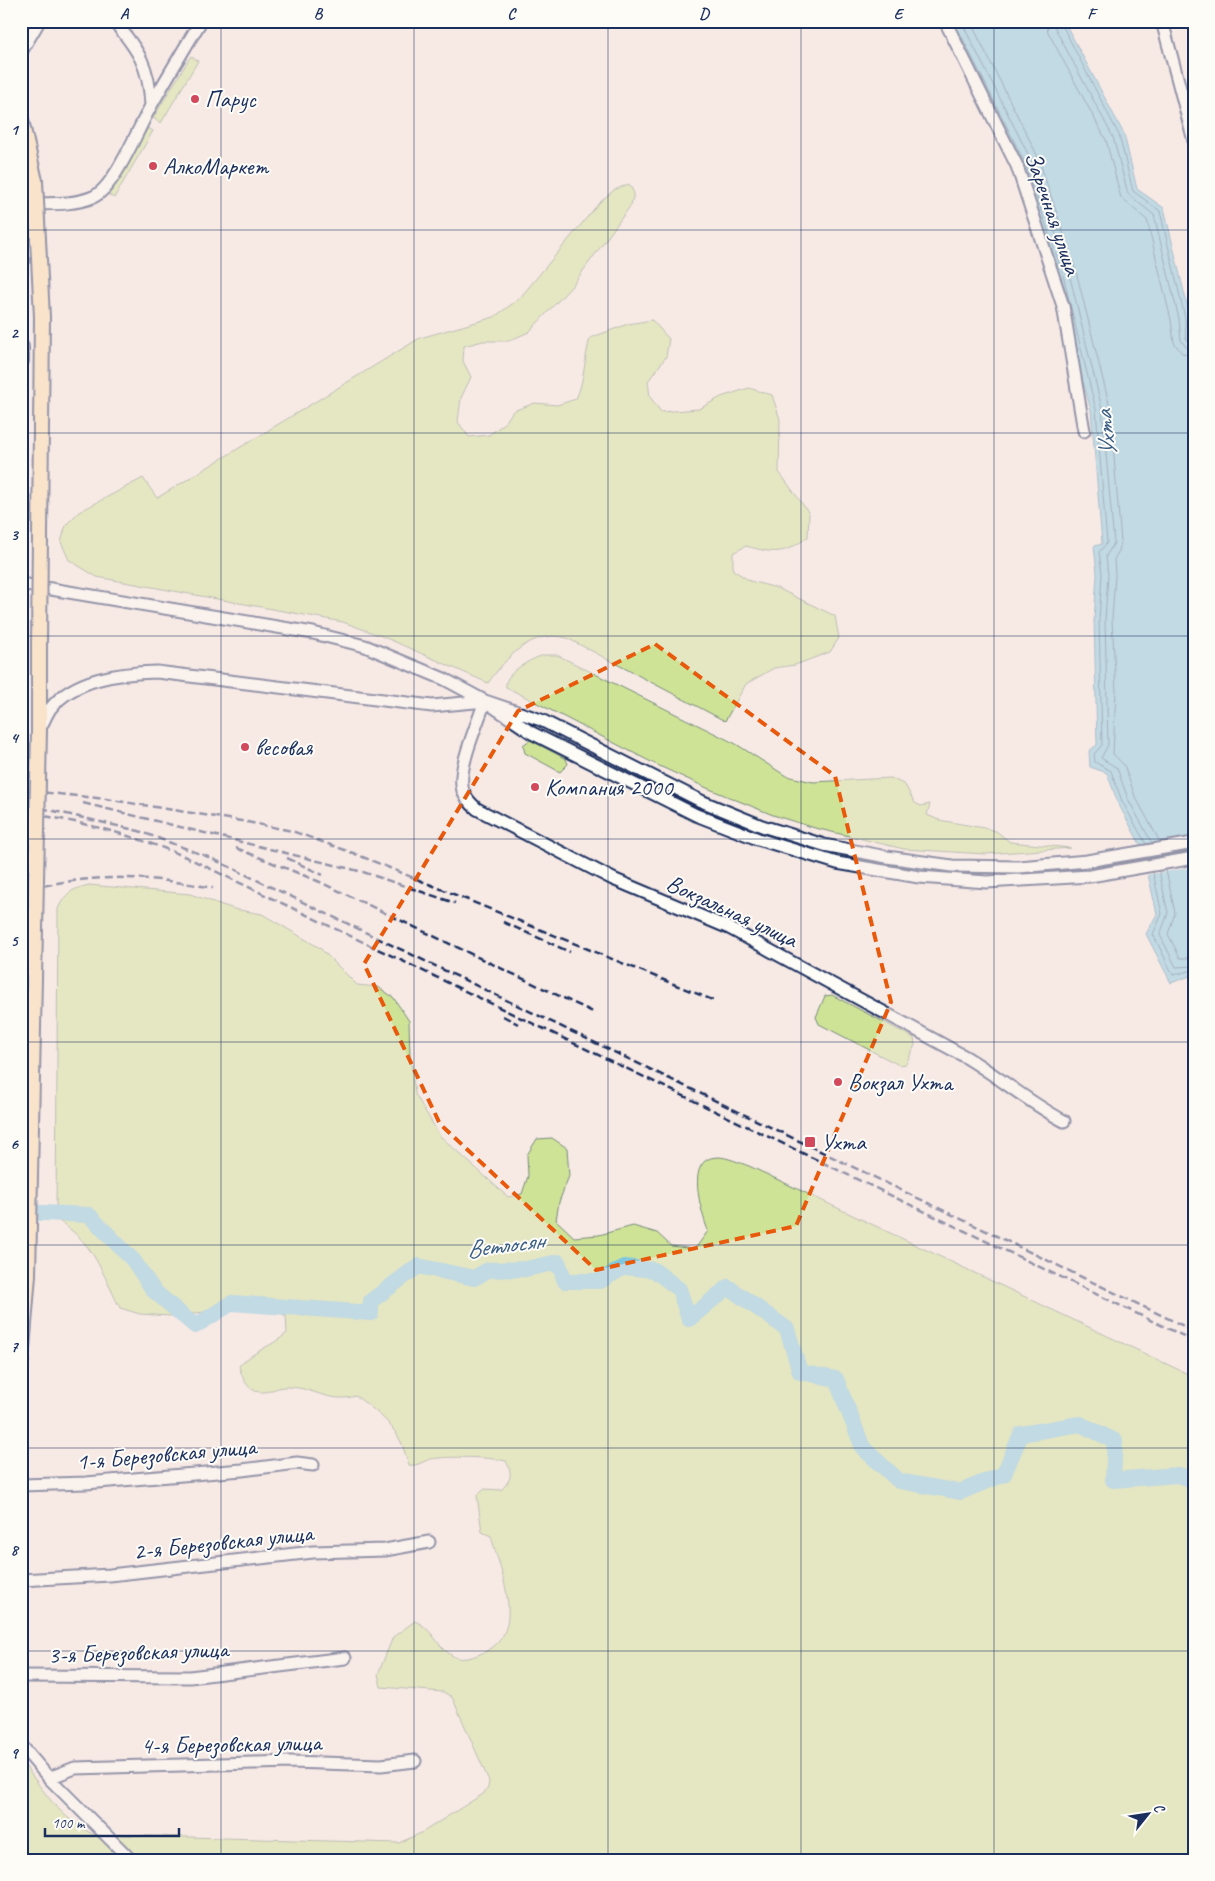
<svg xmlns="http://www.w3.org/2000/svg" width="1215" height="1881" font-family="Caveat,sans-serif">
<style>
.green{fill:#cfe397;stroke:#75897a}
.water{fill:#7fc7df;stroke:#578aab}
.pier{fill:#f7eae5}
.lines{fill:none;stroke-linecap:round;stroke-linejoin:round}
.shore{stroke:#436c92;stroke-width:1}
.river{stroke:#7fc7df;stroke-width:16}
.minor-casing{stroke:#1b2f5e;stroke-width:15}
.major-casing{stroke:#1b2f5e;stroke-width:18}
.minor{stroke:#fdfcf7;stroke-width:11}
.major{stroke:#faddab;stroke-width:14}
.rail{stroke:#1b2f5e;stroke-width:2.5;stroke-dasharray:8 4;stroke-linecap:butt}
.major-bridge-casing{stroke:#1b2f5e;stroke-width:18;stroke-linecap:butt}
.major-bridge{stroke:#faddab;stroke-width:14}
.marked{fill:none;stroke:#e8590c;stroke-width:4;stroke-dasharray:10 6;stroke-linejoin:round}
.grid{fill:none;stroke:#1b2f5e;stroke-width:1;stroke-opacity:0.55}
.poi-dot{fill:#d1495b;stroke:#fdfcf7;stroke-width:2}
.labels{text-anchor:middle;stroke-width:4;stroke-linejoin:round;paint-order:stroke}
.poi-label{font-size:24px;fill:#1b2f5e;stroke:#fdfcf7;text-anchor:start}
.street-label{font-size:24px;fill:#1b2f5e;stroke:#fdfcf7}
.water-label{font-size:25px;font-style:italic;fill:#395d85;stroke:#fdfcf7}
.neatline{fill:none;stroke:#1b2f5e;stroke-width:2}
.grid-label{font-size:16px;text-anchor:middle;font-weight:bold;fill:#1b2f5e}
</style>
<rect width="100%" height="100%" fill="#f7eae5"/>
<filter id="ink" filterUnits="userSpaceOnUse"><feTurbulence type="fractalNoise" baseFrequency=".02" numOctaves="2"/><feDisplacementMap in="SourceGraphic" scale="10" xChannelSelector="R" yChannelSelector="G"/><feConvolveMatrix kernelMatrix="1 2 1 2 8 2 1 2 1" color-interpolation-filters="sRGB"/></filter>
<g filter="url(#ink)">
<path class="green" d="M191,56L198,61L161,123L153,118Z
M148,128L153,131L114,198L109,195Z
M629,184L634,193L631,205L572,286L529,332L508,341H483L464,346L463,361L471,377L461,398L458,422L469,437L489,435L505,423L513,411L535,403L557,405L576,399C585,379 584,359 590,338L628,324L652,320L669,339L666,357L648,381L650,397L661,412L699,409L721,397L749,388L772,395L780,419L779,472L809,513L808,537C783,555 776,554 746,546L733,553V570L750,581L777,588L835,616L839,638L830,652L795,665L774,668L746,684L725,721L567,638C531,629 507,657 488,683L384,637L343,622L97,577L69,560L61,542L66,525L79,512L143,478L157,498L420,338L494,317L519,299L599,203L614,190Z
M545,655H557L736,744L786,776L813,782L891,778L905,785L915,803L921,806L930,804L927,815L939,820L984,828L996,831L1010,842L1071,848L985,854L904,849L815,828L773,815L707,788L655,764L506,687C503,673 534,657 545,655Z
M530,740L566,759L568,764L560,772L525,753L523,745Z
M89,885L190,894L234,909L262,914L320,948L357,985L378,987L393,997L409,1021L410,1056L415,1094L440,1136L508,1197L522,1194L528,1176L527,1155L537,1139L552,1138L567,1148L569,1176L559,1202L556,1220L574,1237L599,1235L633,1226L657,1233L671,1246L695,1249L708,1231C702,1213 683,1157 718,1157C727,1157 740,1163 749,1166L1194,1377V1860H21V1760C47,1796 64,1825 107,1840L118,1835L399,1843L423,1832L483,1794L488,1788L489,1781L452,1697L443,1692L381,1687L378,1674L393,1637L415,1621C432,1628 437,1646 451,1655C459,1661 471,1658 480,1654C530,1636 500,1571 491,1536L482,1532L477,1495L485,1489L501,1490C511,1480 513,1474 506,1461C489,1457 448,1456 431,1459C423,1461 419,1466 409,1465C406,1457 404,1449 401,1442C391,1421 373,1409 356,1396C328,1404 312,1386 285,1387C275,1387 267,1395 255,1391C245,1386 242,1376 239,1366C255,1350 269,1348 287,1333L286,1316L264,1305L170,1316L140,1314L120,1308C100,1269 95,1244 56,1219L58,909C65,893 72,889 89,885Z
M832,995L914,1038L915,1045L906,1064L899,1065L819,1024L816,1017L825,996Z"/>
<path class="water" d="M949,21H1064L1124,134L1137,189L1164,208L1190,317L1194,369V983L1190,976L1171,983L1146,934L1157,914L1142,848L1118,803L1107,773L1090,767L1089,751L1097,745L1094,620L1097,574L1094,546L1102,544L1091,410L1036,214Z"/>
<path class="pier" d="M1194,836V867L1146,875L1138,845Z"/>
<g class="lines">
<path class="shore" d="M954,21L1025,163L1063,275L1096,410L1107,543L1099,552L1102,574L1099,620L1102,745L1094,754L1095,762L1111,771L1122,801L1146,844
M961,21L1031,160L1069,273L1102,409L1114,543L1106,556L1108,575L1105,620L1108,745L1101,758L1117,768L1128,799L1152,843
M970,21L1038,157L1076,271L1110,408L1121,542L1119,551L1114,559L1115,575L1112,620L1116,691L1113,754L1124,765L1135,796L1160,842
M1046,21L1048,32L1106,140L1121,198L1147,220L1171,320L1174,343L1182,353L1194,356
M1053,21L1055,28L1113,137L1128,194L1154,215L1179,319L1181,340L1186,347L1194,349
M1060,21L1119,135L1133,191L1160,211L1185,318L1186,338L1189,342H1194
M1166,870L1175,913L1168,934L1180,958H1194
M1159,871L1168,913L1160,935L1176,967L1194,966
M1153,872L1162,914L1153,934L1173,975L1189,971L1194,973"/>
<path class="river" d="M21,1212L89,1215L133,1260L154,1291L195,1326L232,1303L371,1313V1301L418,1266L474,1278L488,1270L526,1269L558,1262L565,1281H600L624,1267L654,1270L679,1289L689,1319L728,1287L787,1329L800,1372L836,1379L863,1448L899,1481L960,1492L1004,1474L1021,1434L1080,1424L1115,1441L1113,1480L1178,1475L1194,1480"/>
<defs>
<path id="minor" d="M114,21C139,51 149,66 151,105
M945,21L1017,166L1063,306L1084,431
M1162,21L1194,141
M21,52L38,23
M21,204C45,203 72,206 93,197C115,188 139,126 152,104C168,76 184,49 201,21
M21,584L313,633L365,646L444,679L485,701L532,733L696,815L758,839L837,863L919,877L987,882L1090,876L1194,858
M485,701C478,723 456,770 463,791C466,799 471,804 477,809L613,879L729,928L964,1056C998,1076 1028,1102 1064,1121
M39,730C43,723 46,715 50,709C74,678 121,673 157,672L432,706L485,701L541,720L701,801L762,826L824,845L887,857L952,866L1019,867L1087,861L1194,843
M21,1485L86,1483L242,1470L297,1463L313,1465
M21,1580L110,1575L313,1552L385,1550L429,1542
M21,1676L190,1677L345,1658
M21,1745L49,1778L131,1860
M49,1778L75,1768L291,1762L381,1765L415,1761"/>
<path id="major" d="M21,120L35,181
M21,347V361
M39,647V731
M21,1361L28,1275"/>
</defs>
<use href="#minor" class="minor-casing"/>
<use href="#major" class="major-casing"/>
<use href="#minor" class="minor"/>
<use href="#major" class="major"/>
<path class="rail" d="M21,790L106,799L247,822L292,831L353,853L715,1001
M83,803L363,872L455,903
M41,808L139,831L211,858L1194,1331
M21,812C79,821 135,835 188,858L1194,1341
M236,848L320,882L595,1013
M287,858L323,875
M21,891C90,873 144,875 213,888
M503,922L570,952
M503,1016L518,1024"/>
<defs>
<path id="major-bridge" d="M35,181L42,317L39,647
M28,1275L39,731"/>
</defs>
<use href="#major-bridge" class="major-bridge-casing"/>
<use href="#major-bridge" class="major-bridge"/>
</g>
</g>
<path d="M0 0H1215V1881H0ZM655,644L835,776L891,1002L796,1226L596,1270L440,1124L364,964L518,711Z" fill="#f7eae5" fill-opacity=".55" fill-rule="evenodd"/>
<path class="marked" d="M655,644L835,776L891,1002L796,1226L596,1270L440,1124L364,964L518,711Z"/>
<path class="grid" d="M221,21V1860M414,21V1860M608,21V1860M801,21V1860M994,21V1860M21,230H1194M21,433H1194M21,636H1194M21,839H1194M21,1042H1194M21,1245H1194M21,1448H1194M21,1651H1194"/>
<g class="poi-dot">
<circle cx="195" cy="99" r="5"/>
<circle cx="153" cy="166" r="5"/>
<circle cx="245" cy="747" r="5"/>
<circle cx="535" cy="787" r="5"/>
<circle cx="838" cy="1082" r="5"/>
<rect x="804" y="1136" width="12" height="12" rx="2.5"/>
</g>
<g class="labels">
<g class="poi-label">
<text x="205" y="107">Парус</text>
<text x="163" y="174">АлкоМаркет</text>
<text x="255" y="755">весовая</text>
<text x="545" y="795">Компания 2000</text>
<text x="848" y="1090">Вокзал Ухта</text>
<text x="821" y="1150">Ухта</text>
</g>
<g class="street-label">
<text transform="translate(1053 213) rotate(71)" y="8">Заречная улица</text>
<text transform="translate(732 911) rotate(25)" y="8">Вокзальная улица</text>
<text transform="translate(166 1454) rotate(-5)" y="8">1-я Березовская улица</text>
<text transform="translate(223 1542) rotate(-6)" y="8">2-я Березовская улица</text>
<text transform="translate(138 1652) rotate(-2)" y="8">3-я Березовская улица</text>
<text transform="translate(231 1744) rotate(-1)" y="8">4-я Березовская улица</text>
</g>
<g class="water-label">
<text transform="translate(1105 434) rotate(-97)" y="9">Ухта</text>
<text transform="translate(505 1244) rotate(-7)" y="9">Ветлосян</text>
</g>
</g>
<rect width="1215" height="1881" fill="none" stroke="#fdfcf7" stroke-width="55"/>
<g transform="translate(1148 1814) rotate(60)" stroke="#fdfcf7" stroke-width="4" paint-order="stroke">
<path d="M0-4L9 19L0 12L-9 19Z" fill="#1b2f5e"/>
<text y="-8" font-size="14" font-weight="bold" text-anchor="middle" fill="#1b2f5e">С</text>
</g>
<path d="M45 1828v8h134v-8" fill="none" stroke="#1b2f5e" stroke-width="2.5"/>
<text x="52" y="1828" font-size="15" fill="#1b2f5e" stroke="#fdfcf7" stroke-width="4" paint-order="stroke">100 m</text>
<rect x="28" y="28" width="1160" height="1826" class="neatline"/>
<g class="grid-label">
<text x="124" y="19">A</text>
<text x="318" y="19">B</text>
<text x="511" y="19">C</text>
<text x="704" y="19">D</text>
<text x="898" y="19">E</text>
<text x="1091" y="19">F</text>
<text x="14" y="135">1</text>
<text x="14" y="338">2</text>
<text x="14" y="540">3</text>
<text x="14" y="743">4</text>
<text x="14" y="946">5</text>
<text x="14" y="1149">6</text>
<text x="14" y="1352">7</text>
<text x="14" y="1555">8</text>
<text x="14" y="1758">9</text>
</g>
</svg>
